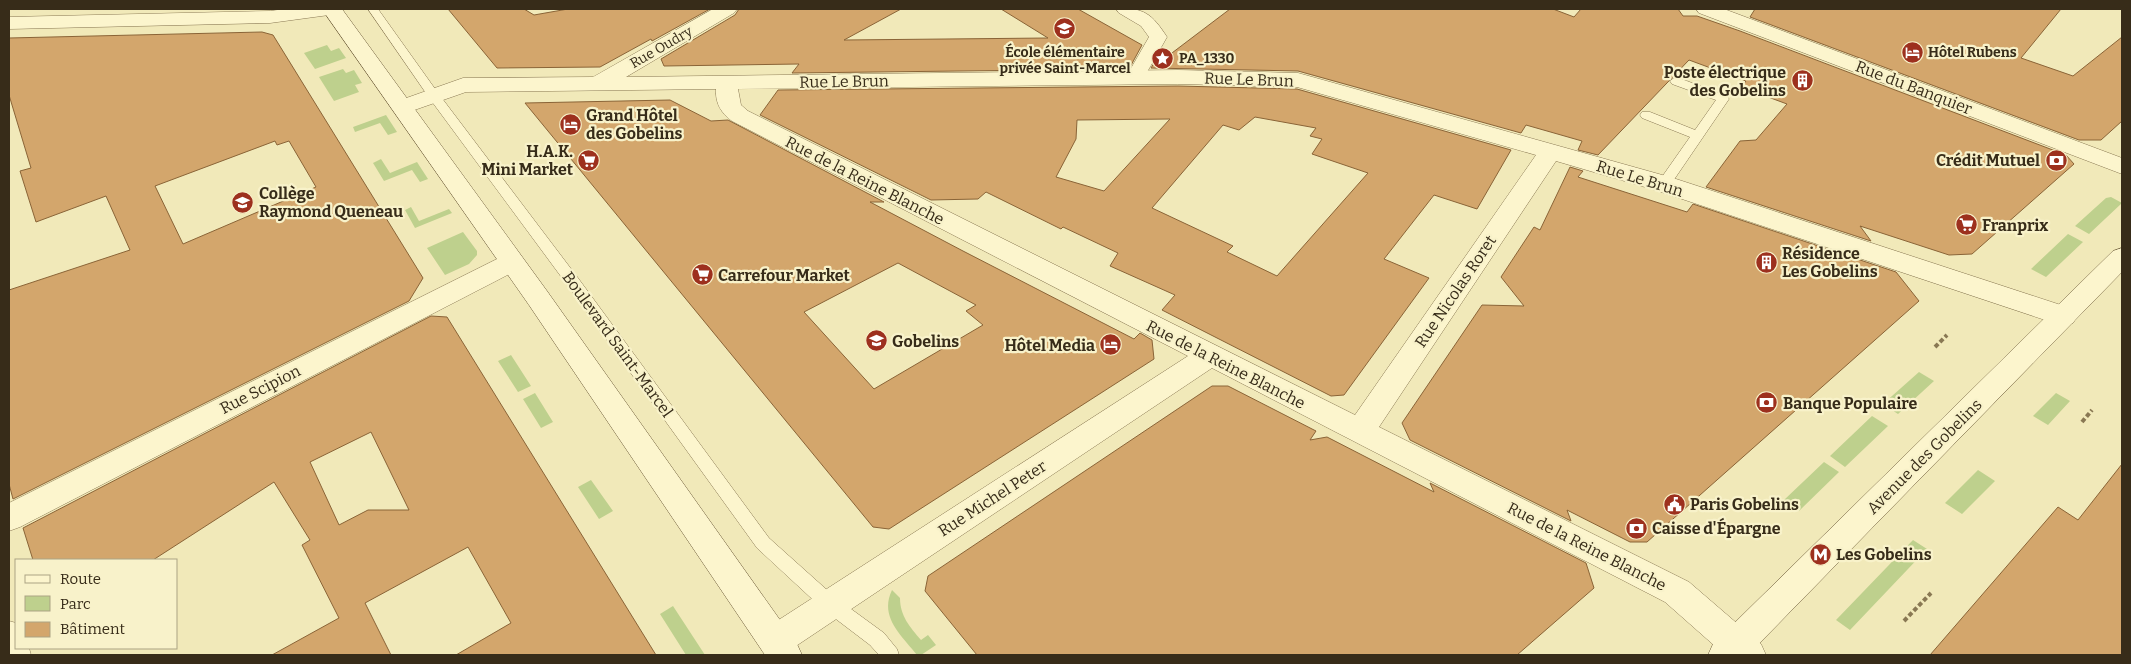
<svg xmlns="http://www.w3.org/2000/svg" width="2131" height="664" font-family="Bitter,serif">
<style>
.green{fill:#bed08d}
.building{fill:#d3a66c;stroke:#8a6437;fill-rule:evenodd}
.lines{fill:none;stroke-linecap:round;stroke-linejoin:round}
.service-casing{stroke:#897853;stroke-width:1}
.pedestrian-casing{stroke:#897853;stroke-width:1}
.minor-casing{stroke:#897853;stroke-width:1}
.tertiary-casing{stroke:#897853;stroke-width:1}
.secondary-casing{stroke:#6a5836;stroke-width:1}
.path{stroke:#897853;stroke-width:4;stroke-dasharray:4.5 2.5;stroke-linecap:butt}
.service{fill:#fcf5cd;fill-rule:evenodd}
.pedestrian{fill:#fcf5cd;fill-rule:evenodd}
.minor{fill:#fcf5cd;fill-rule:evenodd}
.tertiary{fill:#fcf5cd;fill-rule:evenodd}
.secondary{fill:#fcf5cd;fill-rule:evenodd}
.labels{text-anchor:middle;stroke-width:4.5;stroke-linejoin:round;paint-order:stroke}
.far-street-label{font-size:14px;fill:#372c19;stroke:#f8f2ca}
.far-poi-label{font-size:14px;font-weight:bold;fill:#372c19;stroke:#f8f2ca;text-anchor:start}
.poi-label{font-size:16px;font-weight:bold;fill:#372c19;stroke:#f8f2ca;text-anchor:start}
.street-label{font-size:16px;fill:#372c19;stroke:#f8f2ca}
</style>
<rect width="100%" height="100%" fill="#f1e9b9"/>
<path class="green" d="M327,45L331,51L339,48L346,58L315,69L304,53Z
M343,69L346,73L354,70L362,83L355,85L359,92L334,101L319,77Z
M386,115L397,132L388,135L380,123L355,132L353,127Z
M381,159L390,173L417,162L428,179L420,182L412,170L384,181L373,163Z
M2111,197L2122,203L2089,234L2075,226L2106,198Z
M411,207L419,221L449,209L452,213L415,228L405,210Z
M463,232L477,251V255L469,264L445,275L427,248Z
M2068,234L2083,242L2046,277L2031,269Z
M511,355L531,386L518,392L498,361Z
M1919,372L1934,381L1898,414L1883,404Z
M535,393L553,422L541,428L523,399Z
M2056,393L2070,401L2048,425L2033,416Z
M1872,416L1888,426L1845,467L1830,456Z
M1824,462L1839,472L1799,511L1784,500Z
M1978,470L1995,481L1962,514L1945,503Z
M591,480L613,511L599,519L578,487Z
M1913,540L1927,549L1850,630L1836,620Z
M892,590L900,598C900,616 910,627 921,640L928,635L936,645L921,655H917C901,635 879,617 892,590Z
M673,606L705,655H686L660,614Z"/>
<path class="building" d="M448,9H524L534,15L568,9H710L652,41L651,39L600,67L497,68Z
M739,9H901L844,40L1048,38L1001,9H1078L1142,45L1129,69L792,73L799,64L664,66L661,59L735,15Z
M1230,9H1553L1574,17L1581,9H1678L1683,16H1697L1740,31L2066,155L2074,164L1972,254L1949,255L1860,226L1871,241L1706,187L1740,141L1756,140L1787,104L1741,87L1746,81L1689,60L1598,155L1578,150L1582,141L1526,125L1521,133L1298,71L1151,68L1159,55L1164,59Z
M1755,9H2061L2021,58L2073,76L2122,37V121L2101,140H2079L1750,17Z
M262,32L273,35L423,278L409,301L13,499L9,484V290L130,250L106,196L36,222L20,171L31,168L9,95V38ZM275,141L277,145L289,141L316,187L183,244L155,186Z
M1178,86L1297,89L1511,150L1477,209L1434,195L1384,259L1429,278L1344,395L1331,396L1162,310L1175,295L1110,266L1118,253L1063,227L1061,229L986,192L978,199L931,200L760,115L778,90ZM1255,117L1316,128L1310,136L1322,139L1312,154L1368,173L1277,276L1227,252L1233,246L1152,208L1223,125L1239,130ZM1170,119L1104,191L1056,177L1076,139L1077,120Z
M670,100L711,121L728,120L884,202H870L963,251L1134,339L1140,333L1152,340L1154,359L889,529L873,527L525,103ZM898,263L976,305L966,311L983,325L874,389L804,312Z
M1570,167L1583,171L1578,177L1687,212L1693,204L1896,272L1919,301L1647,542H1630L1567,510L1571,521L1410,440L1402,423L1482,305L1524,306L1501,277L1534,227L1540,230Z
M431,316L447,317L656,655H456L511,623L468,547L365,603L391,655H272L339,618L302,545L310,540L274,482L153,560H33L23,528ZM371,432L409,510H368L339,525L310,462Z
M1212,386H1228L1316,431L1310,440L1327,437L1434,492L1430,483L1586,563L1594,588L1517,655H977L925,591L928,576Z
M2122,464V655H1930L2058,507L2078,520Z"/>
<g class="lines">
<defs>
<path id="service" d="M368,9H378L438,93L578,278L769,538L836,598L884,633L897,649L899,655H879L870,645L824,610L757,548L568,286L430,99Z
M1676,77L1727,96L1729,99L1669,187L1664,188L1657,184L1690,137L1642,118L1640,115L1642,112H1650L1695,130L1716,100L1672,84L1670,81Z"/>
<path id="pedestrian" d="M1116,9C1144,7 1152,14 1167,37L1142,81L1135,83L1128,81L1126,77L1149,37L1141,26L1119,13Z"/>
<path id="minor" d="M713,9H737L734,13L626,77L1178,70L1298,73L1673,178L2073,309L2077,316L2073,323L2063,326L1655,190L1556,161L1379,427L1689,582L1761,644L1766,655H1725L1665,602L1212,368L787,652L778,655L763,652L758,641L763,630L1188,356L732,121C721,113 715,103 716,89L466,92L403,114L395,112L392,107L395,102L463,78L593,77ZM1178,84L1297,87L1536,155L1355,415L748,111L741,105L738,89Z
M1696,9H1724L2122,158V174L1699,13Z
M512,253L521,256L525,262L521,268L20,527L9,531V503L503,256Z
M9,621L16,623V648H29L31,655H9Z"/>
<path id="tertiary" d="M285,9H339L336,13L329,15L270,23L9,29V17L270,11Z"/>
<path id="secondary" d="M322,9H342L547,291L797,644L802,655H765L529,305Z
M2122,248V272L1748,655H1708L1713,644L2113,251Z"/>
</defs>
<use href="#service" class="service-casing"/>
<use href="#pedestrian" class="pedestrian-casing"/>
<use href="#minor" class="minor-casing"/>
<use href="#tertiary" class="tertiary-casing"/>
<use href="#secondary" class="secondary-casing"/>
<path class="path" d="M1935,347L1947,335
M2082,422L2092,410
M1904,621L1931,593"/>
<use href="#service" class="service"/>
<use href="#pedestrian" class="pedestrian"/>
<use href="#minor" class="minor"/>
<use href="#tertiary" class="tertiary"/>
<use href="#secondary" class="secondary"/>
</g>
<defs>
<symbol id="school-disc" viewBox="-11 -11 22 22"><circle r="9.5" fill="#9d301e" stroke="#f8f2ca"/><path d="M0-5L7-2L0 1L-7-2ZM-4 1L0 2.5L4 1V4Q0 6-4 4Z" fill="#fff"/></symbol>
<symbol id="hotel-disc" viewBox="-11 -11 22 22"><circle r="9.5" fill="#9d301e" stroke="#f8f2ca"/><path d="M-6-4.5h1.5V1H6V5H4.5V3h-9V5H-6ZM-4 0a1.8 1.8 0 1 1 3.6 0ZM.5 0V-2.5h3Q6-2.5 6 0Z" fill="#fff"/></symbol>
<symbol id="sight-disc" viewBox="-11 -11 22 22"><circle r="9.5" fill="#9d301e" stroke="#f8f2ca"/><path d="M0-6L1.8-2.2L6-1.7L2.9 1.2L3.7 5.4L0 3.3L-3.7 5.4L-2.9 1.2L-6-1.7L-1.8-2.2Z" fill="#fff"/></symbol>
<symbol id="building-disc" viewBox="-11 -11 22 22"><circle r="9.5" fill="#9d301e" stroke="#f8f2ca"/><path d="M-4-6H4V6H1V3H-1V6H-4ZM-2.5-4.3h1.7v1.8h-1.7ZM.8-4.3h1.7v1.8H.8ZM-2.5-1h1.7V.8h-1.7ZM.8-1h1.7V.8H.8Z" fill="#fff"/></symbol>
<symbol id="supermarket-disc" viewBox="-11 -11 22 22"><circle r="9.5" fill="#9d301e" stroke="#f8f2ca"/><path d="M-6-5.5h2.5l.6 2H6L4.5 2H-2.5L-4.4-4H-6ZM-1.5 3.2a1.3 1.3 0 1 0 .1 0ZM3 3.2a1.3 1.3 0 1 0 .1 0Z" fill="#fff"/></symbol>
<symbol id="bank-disc" viewBox="-11 -11 22 22"><circle r="9.5" fill="#9d301e" stroke="#f8f2ca"/><path d="M-6-4H6V4H-6ZM0-2.3a2.3 2.3 0 1 0 0 4.6a2.3 2.3 0 1 0 0-4.6Z" fill="#fff"/></symbol>
<symbol id="university-disc" viewBox="-11 -11 22 22"><circle r="9.5" fill="#9d301e" stroke="#f8f2ca"/><path d="M0-5L7-2L0 1L-7-2ZM-4 1L0 2.5L4 1V4Q0 6-4 4Z" fill="#fff"/></symbol>
<symbol id="civic-disc" viewBox="-11 -11 22 22"><circle r="9.5" fill="#9d301e" stroke="#f8f2ca"/><path d="M-.6-6.5H3V-4.5H.6V-3L4-1V1h2V6H-6V1h2V-1L-.6-3ZM-1.2 2.5V6h2.4V2.5Z" fill="#fff"/></symbol>
<symbol id="metro-disc" viewBox="-11 -11 22 22"><circle r="9.5" fill="#9d301e" stroke="#f8f2ca"/><path d="M-5.5 5V-5H-3L0 0L3-5H5.5V5H3V-.5L0 4L-3-.5V5Z" fill="#fff"/></symbol>
</defs>
<g fill-rule="evenodd">
<use href="#school-disc" x="1052" y="16" width="25" height="25"/>
<use href="#hotel-disc" x="1900" y="40" width="25" height="25"/>
<use href="#sight-disc" x="1150" y="46" width="25" height="25"/>
<use href="#building-disc" x="1790" y="68" width="25" height="25"/>
<use href="#hotel-disc" x="558" y="112" width="25" height="25"/>
<use href="#supermarket-disc" x="576" y="148" width="25" height="25"/>
<use href="#bank-disc" x="2044" y="148" width="25" height="25"/>
<use href="#school-disc" x="230" y="190" width="25" height="25"/>
<use href="#supermarket-disc" x="1954" y="212" width="25" height="25"/>
<use href="#building-disc" x="1754" y="250" width="25" height="25"/>
<use href="#supermarket-disc" x="690" y="262" width="25" height="25"/>
<use href="#university-disc" x="864" y="328" width="25" height="25"/>
<use href="#hotel-disc" x="1098" y="332" width="25" height="25"/>
<use href="#bank-disc" x="1754" y="390" width="25" height="25"/>
<use href="#civic-disc" x="1662" y="492" width="25" height="25"/>
<use href="#bank-disc" x="1624" y="516" width="25" height="25"/>
<use href="#metro-disc" x="1808" y="542" width="25" height="25"/>
</g>
<g class="labels">
<g class="far-street-label">
<text transform="translate(661 47) rotate(-30)" y="5">Rue Oudry</text>
</g>
<g class="far-poi-label">
<text x="1065" y="57" text-anchor="middle">École élémentaire<tspan x="1065" dy="16">privée Saint-Marcel</tspan></text>
<text x="1928" y="57">Hôtel Rubens</text>
<text x="1179" y="63">PA_1330</text>
</g>
<g class="poi-label">
<text x="1786" y="78" text-anchor="end">Poste électrique<tspan x="1786" dy="18">des Gobelins</tspan></text>
<text x="586" y="121">Grand Hôtel<tspan x="586" dy="18">des Gobelins</tspan></text>
<text x="573" y="157" text-anchor="end">H.A.K.<tspan x="573" dy="18">Mini Market</tspan></text>
<text x="2040" y="166" text-anchor="end">Crédit Mutuel</text>
<text x="259" y="199">Collège<tspan x="259" dy="18">Raymond Queneau</tspan></text>
<text x="1982" y="231">Franprix</text>
<text x="1782" y="259">Résidence<tspan x="1782" dy="18">Les Gobelins</tspan></text>
<text x="718" y="281">Carrefour Market</text>
<text x="892" y="347">Gobelins</text>
<text x="1095" y="351" text-anchor="end">Hôtel Media</text>
<text x="1783" y="409">Banque Populaire</text>
<text x="1690" y="510">Paris Gobelins</text>
<text x="1652" y="534">Caisse d'Épargne</text>
<text x="1836" y="560">Les Gobelins</text>
</g>
<g class="street-label">
<text transform="translate(1249 79) rotate(2)" y="6">Rue Le Brun</text>
<text transform="translate(844 81) rotate(-1)" y="6">Rue Le Brun</text>
<text transform="translate(1914 87) rotate(21)" y="6">Rue du Banquier</text>
<text transform="translate(1640 178) rotate(17)" y="6">Rue Le Brun</text>
<text transform="translate(865 180) rotate(27)" y="6">Rue de la Reine Blanche</text>
<text transform="translate(1455 291) rotate(-56)" y="6">Rue Nicolas Roret</text>
<text transform="translate(618 344) rotate(54)" y="6">Boulevard Saint-Marcel</text>
<text transform="translate(1226 364) rotate(27)" y="6">Rue de la Reine Blanche</text>
<text transform="translate(260 389) rotate(-27)" y="6">Rue Scipion</text>
<text transform="translate(1924 456) rotate(-45)" y="6">Avenue des Gobelins</text>
<text transform="translate(992 498) rotate(-33)" y="6">Rue Michel Peter</text>
<text transform="translate(1587 546) rotate(27)" y="6">Rue de la Reine Blanche</text>
</g>
</g>
<rect width="2131" height="664" fill="none" stroke="#372c19" stroke-width="20"/>
<rect x="15" y="559" width="162" height="90" fill="#f8f2ca" stroke="#aba383"/>
<rect x="25" y="575" width="25" height="8" fill="#fcf5cd" stroke="#aba383"/>
<text x="60" y="584" font-size="15" fill="#372c19">Route</text>
<rect x="25" y="596" width="25" height="15" fill="#bed08d" stroke="#aba383"/>
<text x="60" y="609" font-size="15" fill="#372c19">Parc</text>
<rect x="25" y="622" width="25" height="15" fill="#d3a66c" stroke="#aba383"/>
<text x="60" y="634" font-size="15" fill="#372c19">Bâtiment</text>
</svg>
